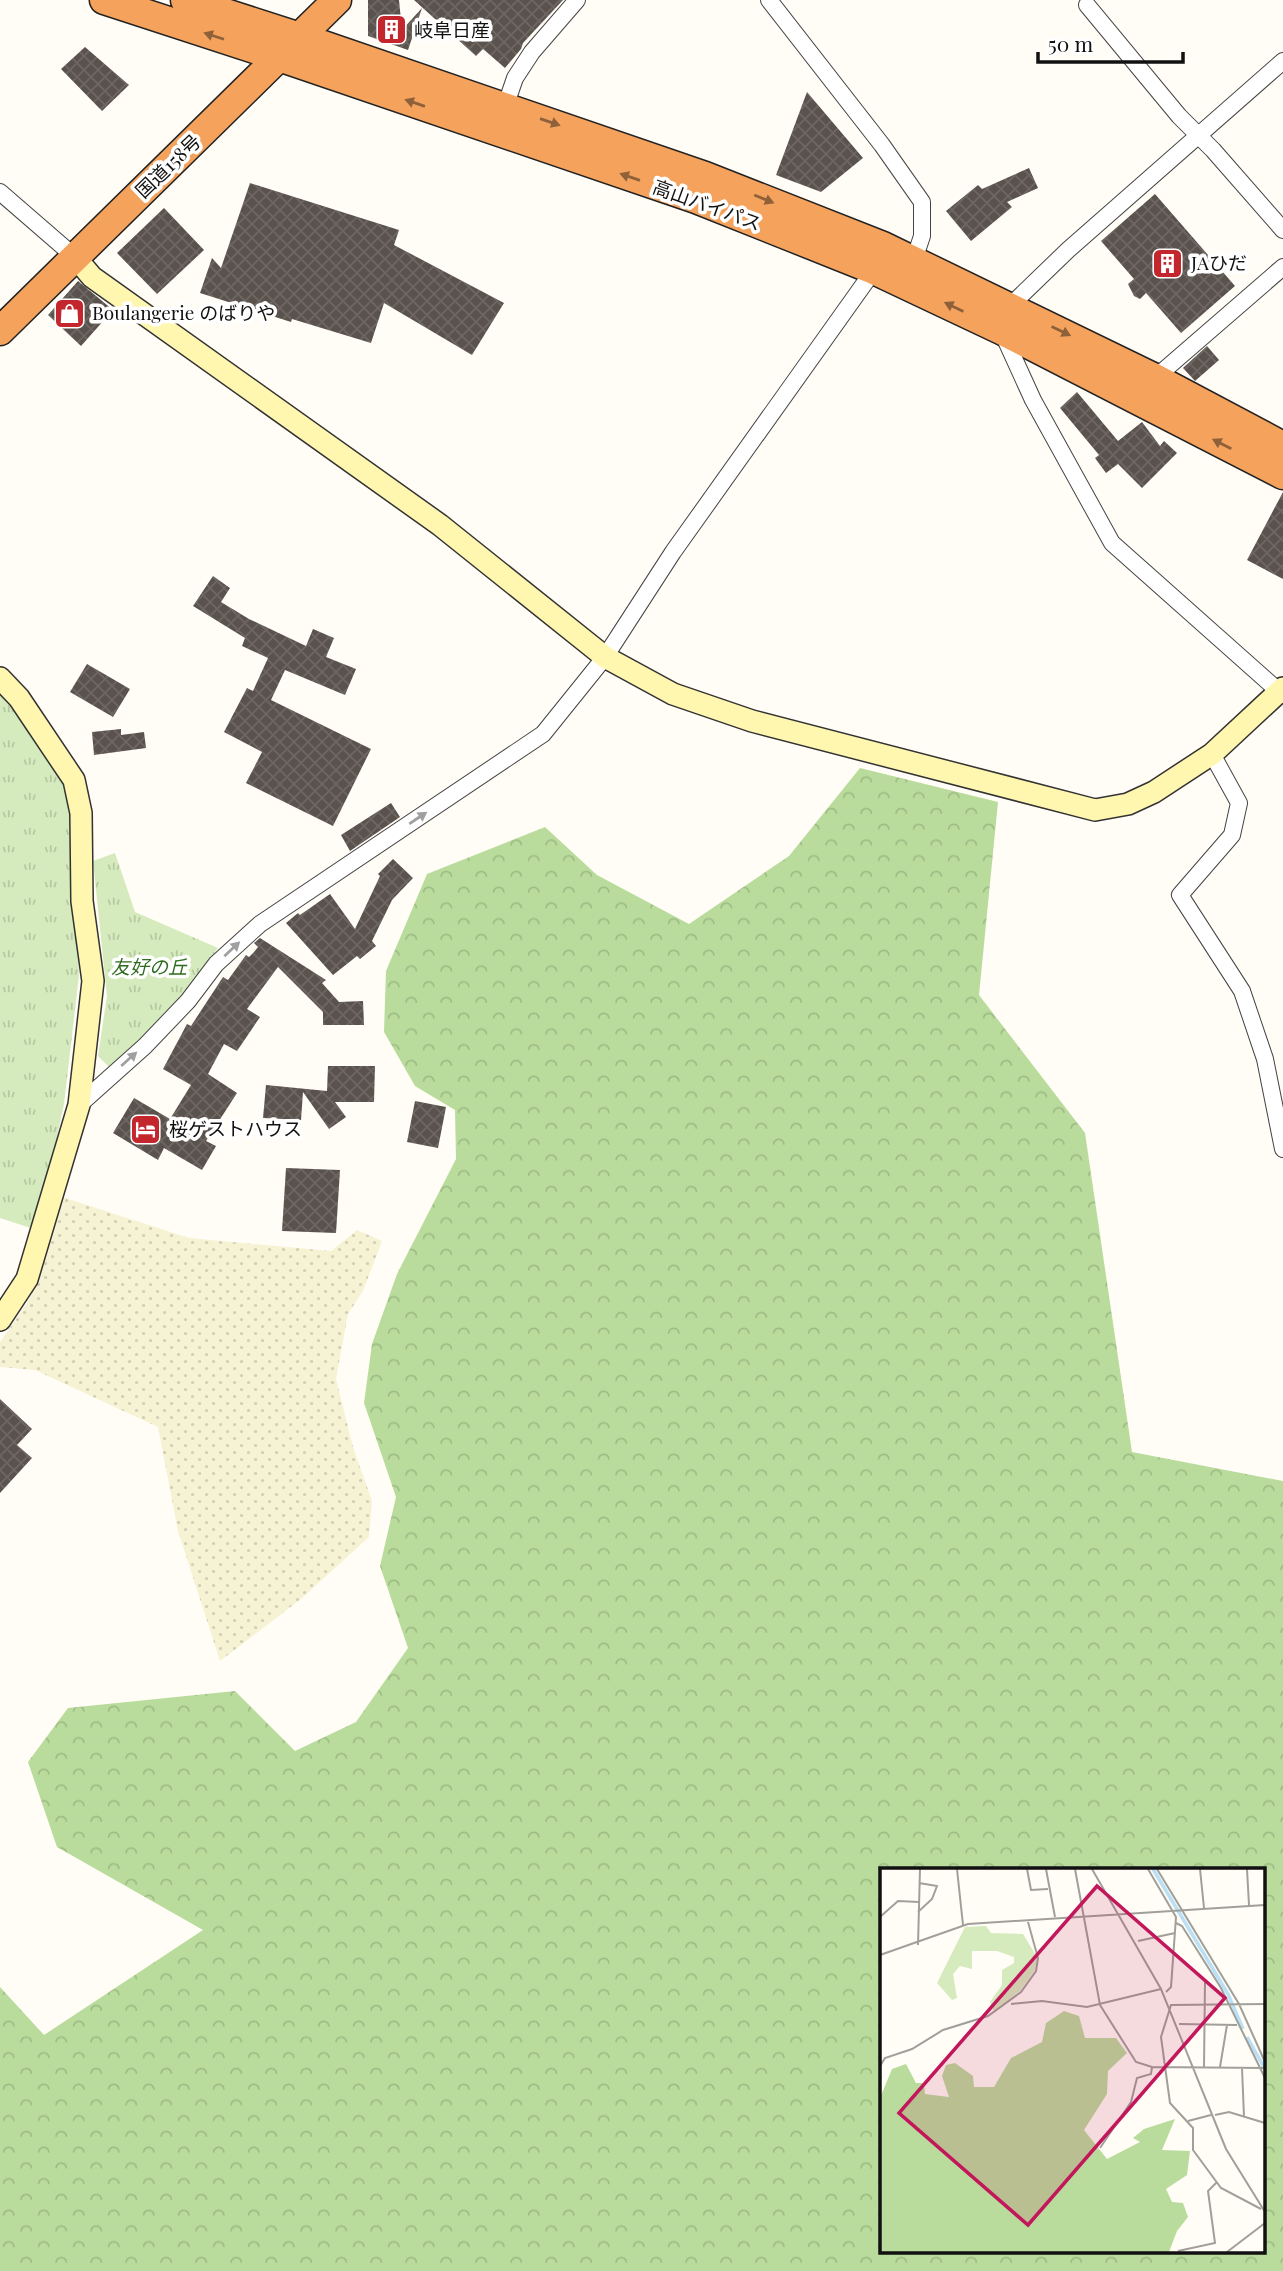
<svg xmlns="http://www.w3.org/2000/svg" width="1283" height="2271" font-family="'Playfair Display','Noto Sans JP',serif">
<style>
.farmland{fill:url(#farmland-dots)}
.forest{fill:url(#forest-crowns);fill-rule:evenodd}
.park{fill:url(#park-tufts)}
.building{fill:url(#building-cross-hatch)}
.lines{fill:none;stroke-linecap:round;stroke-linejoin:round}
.street-casing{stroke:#444;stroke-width:18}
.secondary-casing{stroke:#333;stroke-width:24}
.highway-casing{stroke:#222;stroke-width:31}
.street{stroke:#fff;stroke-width:16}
.secondary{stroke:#fff6b0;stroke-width:21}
.highway{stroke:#f5a25d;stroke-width:28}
.oneway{fill:#8e613b}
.oneway2{fill:#a0a0a0}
.labels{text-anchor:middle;stroke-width:7;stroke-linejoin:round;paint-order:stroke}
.poi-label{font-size:19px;fill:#111;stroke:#fff;text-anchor:start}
.street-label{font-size:19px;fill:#111;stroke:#fff}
.park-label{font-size:19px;font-style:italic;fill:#2f6b1f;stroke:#fff}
.inset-river{fill:none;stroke:#b9e0f7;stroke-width:3.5}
.inset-road{fill:none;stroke:#a09f9a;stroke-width:2}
.view{fill:#c2185b;fill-opacity:0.15;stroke:#c2185b;stroke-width:3.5}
.inset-edge{fill:none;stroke:#111;stroke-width:3.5}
</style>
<defs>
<pattern id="farmland-dots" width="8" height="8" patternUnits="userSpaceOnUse" patternTransform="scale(1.75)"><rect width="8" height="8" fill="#f6f3d4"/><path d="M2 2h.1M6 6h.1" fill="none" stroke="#d2cfb5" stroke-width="1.8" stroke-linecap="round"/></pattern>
<pattern id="forest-crowns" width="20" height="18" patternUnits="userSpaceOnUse" patternTransform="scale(1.75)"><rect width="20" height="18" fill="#b9dc9c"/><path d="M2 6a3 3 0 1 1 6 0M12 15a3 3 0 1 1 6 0" fill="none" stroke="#9ebc85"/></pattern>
<pattern id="park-tufts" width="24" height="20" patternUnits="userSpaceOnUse" patternTransform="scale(1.75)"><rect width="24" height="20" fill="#d5ebbd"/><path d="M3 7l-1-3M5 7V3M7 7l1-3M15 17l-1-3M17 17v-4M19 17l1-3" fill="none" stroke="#b6c8a1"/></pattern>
<pattern id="building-cross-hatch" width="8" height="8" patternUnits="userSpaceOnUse" patternTransform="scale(1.75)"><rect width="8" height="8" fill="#5a524d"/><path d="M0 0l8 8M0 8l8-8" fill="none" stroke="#6d6662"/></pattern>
</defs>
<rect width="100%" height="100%" fill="#fffdf5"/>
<path class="farmland" d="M59,1196L189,1238L331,1251L357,1230L382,1241L363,1291L348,1314L336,1379L353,1447L372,1501L369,1537L301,1599L220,1661L178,1531L158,1427L35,1370L0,1367V1342L28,1302L42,1267Z"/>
<path class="forest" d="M860,768L998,802L979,995L1085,1133L1132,1452L1283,1481V2271H0V1987L44,2035L203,1930L57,1847L28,1762L68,1708L235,1691L295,1751L356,1722L408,1648L380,1566L396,1497L364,1403L372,1344L397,1274L456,1159L455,1110L415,1086L384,1032L386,971L427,874L545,827L597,875L689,924L789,856ZM882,1870H1264V2252H882Z"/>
<path class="park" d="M0,692L10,700L63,783L69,807L79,975L64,1104L37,1230L0,1218Z
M115,853L135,912L218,948L178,1001L119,1061L109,1067L98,1056L107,996L93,861Z"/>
<path class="building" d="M368,0H399L402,30L422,8L408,50L368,36Z
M414,0H563L523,43L521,49L505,68L483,49L476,56Z
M85,47L129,85L102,111L61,69Z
M807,92L863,158L821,192L776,175Z
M1029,168L1038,188L1007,202L1012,207L971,241L946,211L978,185L982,189Z
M250,183L399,230L394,245L504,303L472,355L384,303L371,343L292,319L291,322L200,293L212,258L221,268Z
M1155,194L1235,286L1181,333L1146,293L1140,299L1134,296L1128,284L1134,279L1101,241Z
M164,208L204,250L157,294L117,253Z
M78,281L113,310L81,346L48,315Z
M1207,346L1219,360L1195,381L1183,368Z
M1077,392L1118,441L1142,422L1160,446L1164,441L1177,453L1142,488L1118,464L1106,473L1095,458L1099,455L1060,408Z
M1283,492V579L1247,560Z
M213,576L230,588L221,602L249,619L306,646L313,629L334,638L326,657L356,669L345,695L285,670L271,700L371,749L333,826L246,783L262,752L224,732L247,688L253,691L268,658L242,646L245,638L193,606Z
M87,664L130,689L113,717L70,692Z
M121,729V735L144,732L146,748L94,755L92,732Z
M391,803L400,817L350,851L341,835Z
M393,859L413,878L392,900L372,941L376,946L360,959L357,956L333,975L286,923L298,913L300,915L330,894L355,929L380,876L378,874Z
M260,938L326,980L322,983L339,1002L363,1001L364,1025H323V1012L278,967L247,1009L260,1017L237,1051L224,1044L208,1074L237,1093L206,1141L216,1146L202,1170L164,1148L158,1160L113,1133L134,1098L170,1119L191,1085L163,1069L187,1024L191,1026L223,977L228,980L246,955L249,957L254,952L258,947L254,943Z
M328,1066H375L374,1102H335L346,1117L329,1129L303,1092L301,1120L263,1118L266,1085L327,1091Z
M415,1101L446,1107L438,1148L407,1142Z
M286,1168L340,1170L336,1233L282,1231Z
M0,1399L32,1429L17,1445L32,1458L0,1493Z"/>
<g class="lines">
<defs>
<path id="street" d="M769,0L882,145L922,202V236L914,260
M1087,5L1179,116L1213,150L1283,230
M505,107L515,78L532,52L577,0
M0,192L75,257
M1008,311L1010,306L1068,250L1283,61
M1002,332L1033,400L1112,543L1283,695
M1155,378L1283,267
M1212,754L1239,803L1232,835L1180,895L1242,991L1265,1059L1283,1149
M79,1105L145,1046L188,1001L216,964L260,924L543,734L605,657L673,552L874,270"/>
<path id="secondary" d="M75,257L92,277L440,525L605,657L673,694L752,721L1095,810L1128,804L1154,792L1212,754L1283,688
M0,678L19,698L74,780L81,813L82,901L93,981L79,1105L27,1279L0,1320"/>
<path id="highway" d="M104,0L279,57L696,199L874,270L1001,330L1283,475
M185,0L300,37L705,176L883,246L1155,378L1283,446
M0,331L337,0"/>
</defs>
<use href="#street" class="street-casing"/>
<use href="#secondary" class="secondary-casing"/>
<use href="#highway" class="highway-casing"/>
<use href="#street" class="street"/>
<use href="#secondary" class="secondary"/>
<use href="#highway" class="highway"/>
</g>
<defs><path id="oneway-solid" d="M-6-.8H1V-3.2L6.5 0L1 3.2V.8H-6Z" transform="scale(1.75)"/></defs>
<g class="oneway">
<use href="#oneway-solid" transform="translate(214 36) rotate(-162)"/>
<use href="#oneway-solid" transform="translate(415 103) rotate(-161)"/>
<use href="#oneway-solid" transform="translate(550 122) rotate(19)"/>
<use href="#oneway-solid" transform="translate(630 177) rotate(-161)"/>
<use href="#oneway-solid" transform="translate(764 199) rotate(22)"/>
<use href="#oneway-solid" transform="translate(954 307) rotate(-154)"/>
<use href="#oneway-solid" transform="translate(1061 331) rotate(26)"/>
<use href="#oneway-solid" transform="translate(1222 444) rotate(-153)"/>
</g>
<g class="oneway2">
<use href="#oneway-solid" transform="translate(418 818) rotate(-34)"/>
<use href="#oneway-solid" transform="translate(232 949) rotate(-43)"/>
<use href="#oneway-solid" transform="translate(129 1059) rotate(-42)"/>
</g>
<defs>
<symbol id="building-square" viewBox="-11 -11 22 22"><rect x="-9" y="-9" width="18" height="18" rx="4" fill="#c4262e" stroke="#fff"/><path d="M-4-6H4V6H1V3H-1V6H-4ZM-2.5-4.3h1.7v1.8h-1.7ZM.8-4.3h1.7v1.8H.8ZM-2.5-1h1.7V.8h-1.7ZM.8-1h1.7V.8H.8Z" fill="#fff"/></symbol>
<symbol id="shop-square" viewBox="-11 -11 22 22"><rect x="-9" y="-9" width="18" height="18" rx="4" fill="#c4262e" stroke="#fff"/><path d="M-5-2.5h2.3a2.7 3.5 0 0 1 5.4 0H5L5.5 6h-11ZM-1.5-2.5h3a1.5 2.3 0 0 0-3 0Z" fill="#fff"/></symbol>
<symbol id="hotel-square" viewBox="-11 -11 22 22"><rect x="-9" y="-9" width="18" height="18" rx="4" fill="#c4262e" stroke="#fff"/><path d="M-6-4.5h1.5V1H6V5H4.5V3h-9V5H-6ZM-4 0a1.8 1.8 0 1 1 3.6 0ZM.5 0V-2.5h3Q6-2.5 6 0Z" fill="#fff"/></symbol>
</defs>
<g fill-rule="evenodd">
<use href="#building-square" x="374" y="12" width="35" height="35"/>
<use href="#building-square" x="1150" y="246" width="35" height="35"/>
<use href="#shop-square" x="52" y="296" width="35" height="35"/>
<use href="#hotel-square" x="128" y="1112" width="35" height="35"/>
</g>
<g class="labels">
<g class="poi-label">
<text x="414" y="37">岐阜日産</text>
<text x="1191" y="270">JAひだ</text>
<text x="92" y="320">Boulangerie のばりや</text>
<text x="169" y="1136">桜ゲストハウス</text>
</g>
<g class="street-label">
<text transform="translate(168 166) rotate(-44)" y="7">国道158号</text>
<text transform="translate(707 205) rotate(20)" y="7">高山バイパス</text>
</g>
<g class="park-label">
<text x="149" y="974">友好の丘</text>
</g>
</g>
<g transform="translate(880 1868)">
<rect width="385" height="385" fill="#fffdf5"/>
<path d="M184,143L199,148L205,170H236L247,185L228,203L227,226L204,262L227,291L260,274L253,270L264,261L295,251L282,282L310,283L307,307L286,321L292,334L303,335L308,349L297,363L289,384H0V230L12,201L26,196L36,215H44L45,226L69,229L62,208L66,197L75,195L93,208L94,219H114L131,190L162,174L166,155Z" fill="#b9dc9c"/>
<path d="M106,58L111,65L143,66L157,89L155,102L140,123L114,144L110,134L122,117V102L134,95V89L117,83H92V101L80,98L73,106L77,130L72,132L57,115L85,59Z" fill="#d5ebbd"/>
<path class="inset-river" d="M273,1L348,126L363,161M367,169L385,201"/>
<path class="inset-road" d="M77,1L83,57M147,1L151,22L168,21M166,1L175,49M195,1L220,137L256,194L272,199L385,200M212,1L281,121L346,281L385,344M268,1L296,49L291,119L286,124M277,1L359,136L385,194M320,1L324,40M367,1L369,37M38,44L52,31L57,18L39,15M0,49L18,33L39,34M296,55L302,58L341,120L385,210M258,73L295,65M38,77L40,1M0,87L88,56L385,37M131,136L162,133L207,139L281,121M299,156L357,157M0,198L5,190L32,181L63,162L108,148L141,124L156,103L158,90L148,54M324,199L325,113M340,199L347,157M362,200L364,249M335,247L349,244L385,255M308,253L331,247M220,280L251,234L257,210L271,206L272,199M381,341L341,320L313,282V260L290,235L281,169L291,137L385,136M298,383L335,375L328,323L337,314M347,384L385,355"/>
<path class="view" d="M217,18L345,130L148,357L19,245Z"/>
<rect width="385" height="385" class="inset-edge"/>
</g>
<path d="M1038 52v10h145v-10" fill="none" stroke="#111111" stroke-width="3.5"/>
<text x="1048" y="52" font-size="21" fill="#111111" stroke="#ffffff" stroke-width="5" paint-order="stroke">50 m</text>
</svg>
